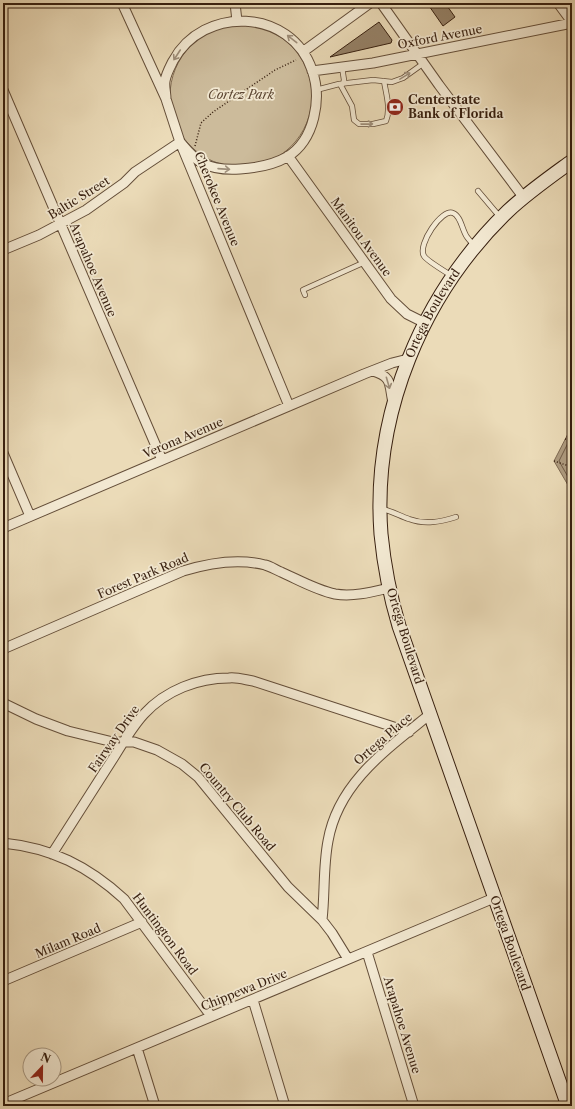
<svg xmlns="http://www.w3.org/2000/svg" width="575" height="1109" font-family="'Libre Caslon Text',serif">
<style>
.green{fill:#ccbb9b;stroke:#826d55}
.water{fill:#ae9b7f;stroke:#7e6952}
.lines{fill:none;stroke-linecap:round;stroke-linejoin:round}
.shore{stroke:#725d47;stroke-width:1}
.building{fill:#958167;stroke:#371f0f}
.lane-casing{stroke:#644e39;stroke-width:6}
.street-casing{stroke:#644e39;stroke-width:11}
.secondary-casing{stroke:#371f0f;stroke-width:15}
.path{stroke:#371f0f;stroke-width:1.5;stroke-dasharray:1 2;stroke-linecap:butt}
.lane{stroke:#f2e8d1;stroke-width:4.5}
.street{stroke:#f2e8d1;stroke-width:9}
.secondary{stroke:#f2e8d1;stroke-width:13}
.oneway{stroke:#9e8e7a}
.labels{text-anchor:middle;stroke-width:3.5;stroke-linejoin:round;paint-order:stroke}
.street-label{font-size:12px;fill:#371f0f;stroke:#f2e8d1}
.park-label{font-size:12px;font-style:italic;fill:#5c4632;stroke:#f2e8d1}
.poi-label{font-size:12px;font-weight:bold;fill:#371f0f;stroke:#f2e8d1;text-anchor:start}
</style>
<rect width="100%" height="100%" fill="#ebdbb8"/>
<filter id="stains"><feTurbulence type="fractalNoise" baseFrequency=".005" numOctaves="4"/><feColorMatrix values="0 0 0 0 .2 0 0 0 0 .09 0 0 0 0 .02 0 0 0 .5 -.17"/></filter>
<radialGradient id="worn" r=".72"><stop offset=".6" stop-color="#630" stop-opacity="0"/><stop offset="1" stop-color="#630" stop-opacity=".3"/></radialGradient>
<path class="green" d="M170 96a71 71 0 1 1 142 0a71 71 0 1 1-142 0Z"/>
<path class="water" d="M572,426V492L554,461Z"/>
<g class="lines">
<path class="shore" d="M572,435L559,461L572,484"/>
</g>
<path class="building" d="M427,3H445L455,17L443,26Z
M379,22L392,40L391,43L330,57Z"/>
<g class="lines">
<defs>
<path id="lane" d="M342,67L344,80L343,84
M340,84L352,106L354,120L359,124H373L386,121C391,108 386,94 384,81
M316,90L339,84L373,80L392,82L403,78L424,63
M478,191L500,217
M452,276C446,272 427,261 424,256C417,245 442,208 453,213C461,216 462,230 467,237C469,240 472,243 475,246
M305,295L303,290L305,289L365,262
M382,509C392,511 400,516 409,519C425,525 440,522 456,517"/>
<path id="street" d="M122,3L166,99L180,142L289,406
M235,3L237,21
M381,3L439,85L524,198
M558,3L572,22
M304,51L370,3
M312,71L373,63L572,23
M3,90L162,460
M288,156L391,299L407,314L425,323
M3,250L39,235L86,210L124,183L135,172L180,142C187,150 193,158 202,163C214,169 227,170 240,169C256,168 273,165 287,157C315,140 322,98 312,70C291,8 203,5 173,61C170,67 166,74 165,81C164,86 166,93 166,99
M373,371C393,377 389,385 393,403
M3,453L30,516
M3,528L364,374L392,363L408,359
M3,649L183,571C209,563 238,558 265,565C270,566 276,570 281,572C299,580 316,590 335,594C353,597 372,592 389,588
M3,703L36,719L68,731L113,742H134L157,750L182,764L198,777L288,887L322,920L332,933L348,959
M3,843C52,848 88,866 124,899L211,1016
M52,854C70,826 87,799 105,771C117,753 130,729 144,714C166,690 198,678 229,678C237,677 246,680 253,681L409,732
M322,920C325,894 323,867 328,841C338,783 387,749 429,715
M367,952L414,1106
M3,981L142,922
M253,1000L285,1106
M137,1048L155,1106
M3,1104L494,898"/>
<g id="secondary">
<path id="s1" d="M568,1106L399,626C390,596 384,565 381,534C372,414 422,294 508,211C527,193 550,177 572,161"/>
</g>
</defs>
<use href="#lane" class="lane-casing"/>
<use href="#street" class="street-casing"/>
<use href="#secondary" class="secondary-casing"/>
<path class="path" d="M195,146L201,123L213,112L275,70L296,60
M565,439L572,441
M554,461L572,467
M571,505H572
M571,533H572"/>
<use href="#lane" class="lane"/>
<use href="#street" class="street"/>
<use href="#secondary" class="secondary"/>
</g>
<defs><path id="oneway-shaft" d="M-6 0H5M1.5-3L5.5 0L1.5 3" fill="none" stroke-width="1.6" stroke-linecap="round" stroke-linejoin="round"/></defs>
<g class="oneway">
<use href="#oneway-shaft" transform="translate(292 39) rotate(-142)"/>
<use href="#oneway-shaft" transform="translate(177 55) rotate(123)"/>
<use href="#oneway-shaft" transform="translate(405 76) rotate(-31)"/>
<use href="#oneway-shaft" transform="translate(367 124) rotate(-1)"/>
<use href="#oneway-shaft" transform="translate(224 169) rotate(4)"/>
<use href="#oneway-shaft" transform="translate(388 383) rotate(74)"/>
</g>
<defs>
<symbol id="bank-disc" viewBox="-11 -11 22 22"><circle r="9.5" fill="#8f2418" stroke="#f2e8d1"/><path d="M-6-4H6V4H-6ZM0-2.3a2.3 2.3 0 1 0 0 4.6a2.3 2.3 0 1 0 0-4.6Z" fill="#fff"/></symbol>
</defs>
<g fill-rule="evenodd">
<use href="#bank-disc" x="385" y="97" width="20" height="20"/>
</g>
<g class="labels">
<g class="street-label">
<text transform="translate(440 37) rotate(-11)" y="4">Oxford Avenue</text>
<text transform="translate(79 198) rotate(-32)" y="4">Baltic Street</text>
<text transform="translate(217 199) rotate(68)" y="4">Cherokee Avenue</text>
<text transform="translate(361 237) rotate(54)" y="4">Manitou Avenue</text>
<text transform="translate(93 270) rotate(67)" y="4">Arapahoe Avenue</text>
<text dy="4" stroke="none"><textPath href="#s1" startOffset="833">Ortega Boulevard</textPath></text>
<text transform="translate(183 438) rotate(-23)" y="4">Verona Avenue</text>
<text transform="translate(143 576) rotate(-23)" y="4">Forest Park Road</text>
<text transform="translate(405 636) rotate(73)" y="4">Ortega Boulevard</text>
<text transform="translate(114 739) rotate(-55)" y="4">Fairway Drive</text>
<text transform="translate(383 739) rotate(-41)" y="4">Ortega Place</text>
<text transform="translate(237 807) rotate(50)" y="4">Country Club Road</text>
<text transform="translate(165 934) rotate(53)" y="4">Huntington Road</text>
<text transform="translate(68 941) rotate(-23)" y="4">Milam Road</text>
<text transform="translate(510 943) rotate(71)" y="4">Ortega Boulevard</text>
<text transform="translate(244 990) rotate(-22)" y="4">Chippewa Drive</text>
<text transform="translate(402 1025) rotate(73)" y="4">Arapahoe Avenue</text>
</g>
<g class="park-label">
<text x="241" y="99">Cortez Park</text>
</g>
<g class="poi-label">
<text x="408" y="104">Centerstate<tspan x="408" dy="14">Bank of Florida</tspan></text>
</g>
</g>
<rect width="575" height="1109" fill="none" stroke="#ebdbb8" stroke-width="16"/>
<rect x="4" y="4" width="567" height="1101" fill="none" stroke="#371f0f" stroke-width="2"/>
<rect x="8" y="8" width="559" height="1093" fill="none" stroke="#371f0f"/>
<g transform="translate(42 1067) rotate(22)"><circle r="19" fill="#f2e8d1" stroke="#a79883"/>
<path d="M0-3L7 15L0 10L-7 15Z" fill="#8f2418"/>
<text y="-6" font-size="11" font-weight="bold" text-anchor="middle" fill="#371f0f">N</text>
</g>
<rect width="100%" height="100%" filter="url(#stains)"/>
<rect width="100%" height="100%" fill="url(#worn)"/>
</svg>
